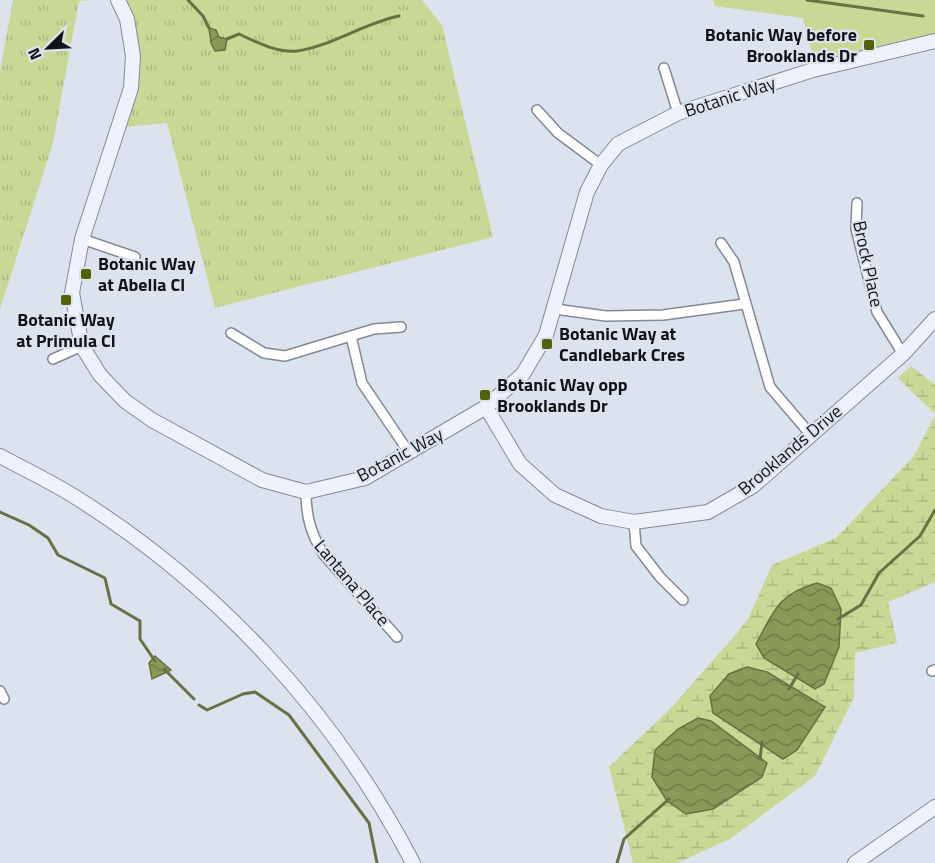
<svg xmlns="http://www.w3.org/2000/svg" width="935" height="863" font-family="'Titillium Web',sans-serif">
<style>
.grass{fill:url(#grass-tufts)}
.wetland{fill:url(#wetland-marsh)}
.park{fill:#c8d996}
.water{fill:url(#water-waves);stroke:#667144;stroke-width:1.5}
.lines{fill:none;stroke-linecap:round;stroke-linejoin:round}
.stream{stroke:#667144;stroke-width:3}
.street-casing{stroke:#848a95;stroke-width:12}
.secondary-casing{stroke:#848a95;stroke-width:16}
.street{stroke:#fff;stroke-width:9}
.secondary{stroke:#edf2fd;stroke-width:14}
.poi-dot{fill:#536205;stroke:#dce3ef;stroke-width:2}
.labels{text-anchor:middle;stroke-width:4.5;stroke-linejoin:round;paint-order:stroke}
.poi-label{font-size:18px;font-weight:bold;fill:#111317;stroke:#dce3ef;text-anchor:start}
.street-label{font-size:18px;fill:#111317;stroke:#dce3ef}
</style>
<defs>
<pattern id="grass-tufts" width="24" height="20" patternUnits="userSpaceOnUse" patternTransform="scale(1.5)"><rect width="24" height="20" fill="#c8d996"/><path d="M3 7l-1-3M5 7V3M7 7l1-3M15 17l-1-3M17 17v-4M19 17l1-3" fill="none" stroke="#abb981"/></pattern>
<pattern id="wetland-marsh" width="20" height="14" patternUnits="userSpaceOnUse" patternTransform="scale(1.5)"><rect width="20" height="14" fill="#c8d996"/><path d="M1 5h8M5 5V1M11 12h8M15 12V8" fill="none" stroke="#abb981"/></pattern>
<pattern id="water-waves" width="16" height="10" patternUnits="userSpaceOnUse" patternTransform="scale(1.5)"><rect width="16" height="10" fill="#8a9958"/><path d="M0 5q4-4 8 0t8 0" fill="none" stroke="#6f7c48"/></pattern>
</defs>
<rect width="100%" height="100%" fill="#dce3ef"/>
<path class="grass" d="M13,0H90L79,1L53,143L0,309V71Z
M126,0H422L442,25L493,237L215,308L167,123L125,127C141,80 146,47 126,0Z"/>
<path class="wetland" d="M911,366L935,385V414L898,378Z
M935,415V582L888,602L897,643L855,653L854,697L815,776L730,839L677,863H633L609,767L671,708L737,633L748,619L772,565L836,538L914,456Z"/>
<path class="park" d="M713,0H935V40L913,38L814,61L803,18L715,6Z"/>
<path class="water" d="M209,28L216,30L219,37L227,39L225,50L215,51L211,43Z
M817,583L831,588L841,609L839,647L824,684L815,689L764,658L756,644C774,611 778,594 817,583Z
M155,656L171,670L152,679L149,663Z
M747,667L767,672L825,707L797,750L783,759L713,713L710,696L729,674Z
M698,718L711,721L767,763L762,777L713,809L686,814L667,801L652,777L655,750L678,729Z"/>
<g class="lines">
<path class="stream" d="M188,0L203,16L209,28
M807,0L923,16
M227,39L239,34C256,42 277,53 297,51C332,46 364,23 399,16
M0,512L29,525L48,538L58,555L105,578L111,604L140,621V639L155,661
M838,619L861,605L879,573L920,536L935,510
M164,669L194,699
M789,689L798,674
M199,705L207,710L243,694L255,692L289,715L369,823L377,863
M760,759L762,742
M617,863L624,839L669,799"/>
<defs>
<path id="street" d="M664,68L678,113
M537,110L558,133L601,165
M857,203L856,229L877,312L903,354
M82,239L135,257
M721,243L734,262L770,387L811,435
M555,309L606,316L663,315L744,304
M231,333L264,353L285,356L374,329L401,327
M351,336L362,383L410,454
M53,359L82,346
M306,492C306,517 311,534 324,555L397,637
M634,522L636,546L660,577L683,600
M932,671L935,670
M0,691L4,699"/>
<path id="secondary" d="M118,0L127,19L133,56L131,88L82,239L72,293L82,346L100,375L125,401L152,420L262,480L306,492L365,478L486,407L523,374L546,335L587,192L601,165L618,144L678,113L813,70L935,41
M486,407L520,464L555,495L601,516L634,522L708,512L753,486L903,354L935,319
M0,456C24,469 49,481 72,495C216,584 335,713 413,863
M855,863L935,807"/>
</defs>
<use href="#street" class="street-casing"/>
<use href="#secondary" class="secondary-casing"/>
<use href="#street" class="street"/>
<use href="#secondary" class="secondary"/>
</g>
<g class="poi-dot">
<rect x="863" y="39" width="12" height="12" rx="3"/>
<rect x="80" y="268" width="12" height="12" rx="3"/>
<rect x="60" y="294" width="12" height="12" rx="3"/>
<rect x="541" y="338" width="12" height="12" rx="3"/>
<rect x="479" y="389" width="12" height="12" rx="3"/>
</g>
<g class="labels">
<g class="poi-label">
<text x="857" y="41" text-anchor="end">Botanic Way before<tspan x="857" dy="21">Brooklands Dr</tspan></text>
<text x="98" y="270">Botanic Way<tspan x="98" dy="21">at Abella Cl</tspan></text>
<text x="66" y="326" text-anchor="middle">Botanic Way<tspan x="66" dy="21">at Primula Cl</tspan></text>
<text x="559" y="340">Botanic Way at<tspan x="559" dy="21">Candlebark Cres</tspan></text>
<text x="497" y="391">Botanic Way opp<tspan x="497" dy="21">Brooklands Dr</tspan></text>
</g>
<g class="street-label">
<text transform="translate(730 97) rotate(-18)" y="6">Botanic Way</text>
<text transform="translate(868 264) rotate(78)" y="6">Brock Place</text>
<text transform="translate(790 450) rotate(-40)" y="6">Brooklands Drive</text>
<text transform="translate(400 455) rotate(-28)" y="6">Botanic Way</text>
<text transform="translate(352 583) rotate(50)" y="6">Lantana Place</text>
</g>
</g>
<g transform="translate(48 48) rotate(246)" stroke="#dce3ef" stroke-width="4.5" paint-order="stroke">
<path d="M0-4.5L10 22L0 15L-10 22Z" fill="#111317"/>
<text y="-9" font-size="16" font-weight="bold" text-anchor="middle" fill="#111317">N</text>
</g>
</svg>
